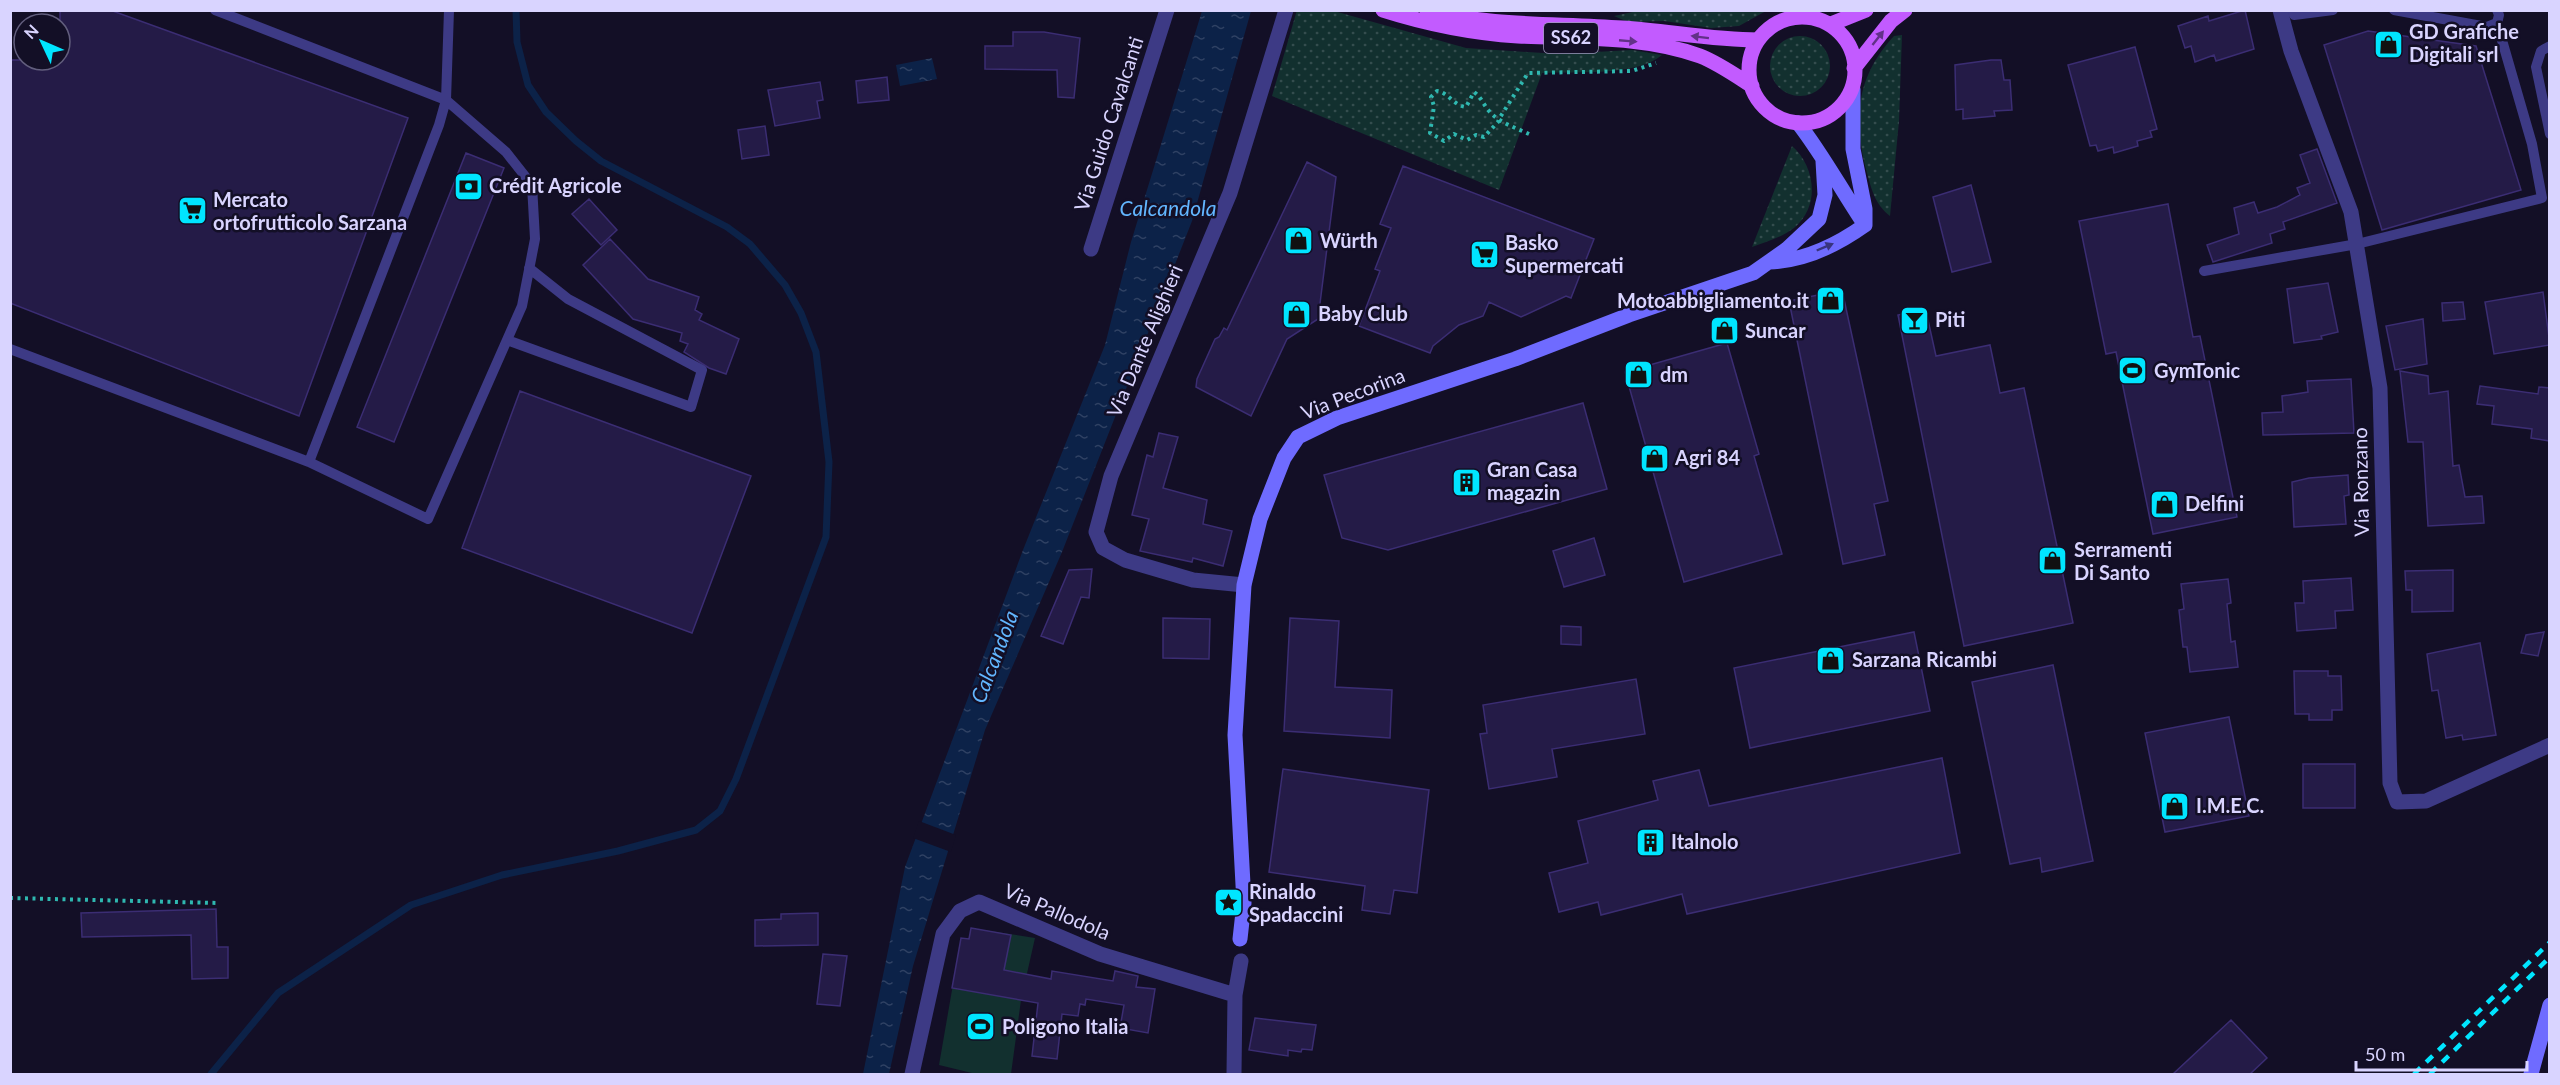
<svg xmlns="http://www.w3.org/2000/svg" width="2560" height="1085" font-family="Lato,sans-serif">
<style>
.grass{fill:url(#grass-dots)}
.garden{fill:#12302f}
.water{fill:url(#water-ripples)}
.pier{fill:#130f26}
.lines{fill:none;stroke-linecap:round;stroke-linejoin:round}
.stream{stroke:#0c2248;stroke-width:7}
.building{fill:#241b47;stroke:#3b2d73;stroke-width:1.5}
.path{stroke:#2fb8b0;stroke-width:4;stroke-dasharray:3 4.5;stroke-linecap:butt}
.lane{stroke:#3d3a85;stroke-width:10}
.street{stroke:#3d3a85;stroke-width:15}
.secondary{stroke:#6f6bff;stroke-width:15}
.primary{stroke:#c25bff;stroke-width:15}
.rail{stroke:#00e5ff;stroke-width:4.5;stroke-dasharray:9 8;stroke-linecap:butt}
.oneway{fill:#623188}
.oneway2{fill:#38347d}
.labels{text-anchor:middle;stroke-width:5;stroke-linejoin:round;paint-order:stroke}
.shield{fill:#130f26;stroke:#9e99be;stroke-width:1.5}
.shield-label{font-size:18px;font-weight:bold;fill:#d9d4ff}
.poi-label{font-size:20px;font-weight:bold;fill:#d9d4ff;stroke:#130f26;text-anchor:start}
.street-label{font-size:20px;fill:#d9d4ff;stroke:#130f26}
.water-label{font-size:21px;font-style:italic;fill:#62b6ff;stroke:#130f26}
</style>
<defs>
<pattern id="grass-dots" width="8" height="8" patternUnits="userSpaceOnUse" patternTransform="scale(1.5)"><rect width="8" height="8" fill="#12302f"/><path d="M2 2h.1M6 6h.1" fill="none" stroke="#344d4e" stroke-width="1.8" stroke-linecap="round"/></pattern>
<pattern id="water-ripples" width="26" height="14" patternUnits="userSpaceOnUse" patternTransform="scale(1.5)"><rect width="26" height="14" fill="#0c2248"/><path d="M2 4q2-2 4 0t4 0M15 11q2-2 4 0t4 0" fill="none" stroke="#2f4163"/></pattern>
</defs>
<rect width="100%" height="100%" fill="#130f26"/>
<path class="grass" d="M1297,10L1334,11L1466,48L1558,54L1632,50L1662,55C1636,77 1575,71 1542,73L1499,190L1272,96Z
M1642,10L1766,11L1739,26L1711,28L1664,21L1628,22L1614,16Z
M1902,35L1899,121L1890,216C1875,204 1872,191 1867,173C1853,121 1855,78 1894,36Z
M1770 66a30 30 0 1 1 60 0a30 30 0 1 1-60 0Z
M1792,146C1815,166 1821,206 1794,228C1782,237 1766,242 1752,247Z"/>
<path class="garden" d="M971,928L1035,938L1021,1000L1011,1074H976L939,1065L961,938L969,939Z"/>
<path class="water" d="M1202,11H1251L1192,221L1062,552L985,730L913,966L889,1074H863L905,867L1023,550L1105,345L1131,242Z
M932,58L937,79L900,86L896,65Z"/>
<path class="pier" d="M919,821L956,835L951,852L913,838Z"/>
<g class="lines">
<path class="stream" d="M211,1074L278,993L411,905L502,875L618,851L696,830L720,811L736,779L826,537L829,462L816,352L801,313L785,285L750,244L727,227L601,161L576,141L546,112L528,85L517,42L516,10"/>
</g>
<path class="building" d="M60,10H110L408,118L299,416L10,303V60H60Z
M2245,10L2254,49L2216,61L2214,55L2195,62L2191,46L2185,48L2178,26L2208,16L2209,21Z
M2368,31L2476,46L2521,190L2382,230L2324,45Z
M1013,32H1044L1080,38L1074,98L1058,97L1057,70L985,69V46H1013Z
M2135,47L2157,129L2150,131L2152,137L2137,141L2138,146L2114,153L2113,147L2098,151L2096,145L2090,146L2068,65Z
M1991,60H2001L2004,80H2010L2012,110L1994,111L1995,116L1963,119V109L1956,110L1955,65Z
M887,77L889,100L858,103L856,81Z
M820,82L823,100L817,101L820,118L775,126L768,90Z
M765,126L769,155L742,159L738,130Z
M2317,149L2337,203L2283,222L2285,229L2270,234L2272,243L2213,262L2207,245L2239,234L2234,208L2254,202L2258,213L2277,207L2300,195L2297,188L2310,183L2300,155Z
M466,153L504,168L394,442L357,427Z
M1307,162L1336,177L1318,319L1287,339L1251,416L1196,387L1197,379L1215,339L1219,337L1224,328L1227,330Z
M1403,166L1594,239L1571,298L1566,296L1521,317L1489,302L1483,316L1459,325L1433,346L1430,353L1359,326L1380,271L1375,269L1391,228L1380,224Z
M1971,185L1991,262L1952,272L1933,197Z
M589,199L617,230L601,245L572,214Z
M2168,204L2193,337L2200,336L2237,517L2153,534L2116,352L2106,354L2079,221Z
M610,239L648,279L699,297L695,310L702,314L699,320L739,339L726,374L709,368L684,352L688,344L680,341L682,333L633,319L583,265Z
M2328,283L2338,332L2321,336L2322,339L2294,343L2287,289Z
M1842,290L1888,501L1874,504L1885,555L1843,564L1789,301Z
M2543,292L2550,345L2494,354L2485,302Z
M2463,302L2465,319L2443,321L2442,303Z
M1916,311H1926L1936,356L1990,345L2000,393L2024,388L2073,623L1964,646L1898,315Z
M2423,319L2427,364L2395,370L2386,326Z
M1727,343L1759,454L1754,456L1782,554L1684,582L1625,372Z
M2400,371L2428,376L2429,394L2448,391L2453,466L2459,465L2465,497L2482,496L2484,523L2428,526L2423,442H2408Z
M2351,379L2354,433L2263,435L2262,413L2283,412L2282,396L2308,392L2307,381Z
M2480,386L2538,394L2539,387L2550,388V441L2531,438L2532,429L2492,424L2494,406L2477,404Z
M520,391L751,476L692,633L462,548Z
M1583,403L1607,489L1388,550L1342,538L1324,475Z
M1159,433L1178,437L1163,488L1207,500L1203,524L1232,531L1223,566L1193,558L1192,562L1140,551L1149,519L1132,515L1147,455L1153,457Z
M2348,475L2349,495L2344,496L2346,524L2294,527L2292,482L2309,478Z
M1594,538L1605,575L1564,587L1553,551Z
M1092,569L1089,598L1081,597L1063,644L1041,636L1069,570Z
M2453,570V611L2412,612V590H2406L2405,571Z
M2351,578L2353,610L2335,611L2336,628L2297,631L2295,603H2304L2303,581Z
M2228,579L2231,603L2227,604L2231,642L2235,641L2238,667L2190,672L2187,647H2183L2179,610L2184,609L2181,584Z
M1163,618L1210,619L1209,659L1163,658Z
M1290,618L1339,621L1335,687L1392,690L1390,738L1284,731Z
M1561,626L1581,627V645L1561,644Z
M1914,632L1930,711L1750,748L1734,668Z
M2544,632L2538,656L2521,653L2526,635Z
M2480,643L2496,735L2463,740L2462,735L2446,738L2438,690L2432,691L2427,654Z
M2053,665L2093,861L2042,872L2040,858L2010,864L1972,682Z
M2294,671H2328V676H2341L2342,710H2332V720H2309V714H2295Z
M1636,679L1645,734L1552,749L1557,777L1489,789L1480,734L1487,733L1483,705Z
M2229,717L2249,816L2165,832L2145,733Z
M1942,758L1960,853L1687,914L1682,894L1601,915L1598,902L1559,912L1549,873L1588,863L1578,821L1658,800L1653,781L1699,770L1709,806Z
M2303,764H2355V808H2303Z
M1283,769L1429,790L1417,893L1394,890L1390,914L1362,910L1365,886L1269,872Z
M216,909L217,947H228V978L192,979L191,935L82,937L81,913Z
M818,913V945L755,946V920L781,919V914Z
M971,928L1011,935L1004,970L1051,979L1052,971L1113,981L1115,971L1138,976L1136,987L1155,989L1148,1033L1120,1028L1124,1005L1086,999L1085,1005L1080,1004L1078,1016L1062,1014L1057,1059L1032,1056L1038,1003L952,988L961,938L969,939Z
M823,954L847,956L840,1006L817,1004Z
M1255,1018L1316,1025L1312,1050L1302,1049L1301,1052L1288,1050V1056L1249,1050Z
M2231,1020L2267,1058L2250,1074H2173Z"/>
<g class="lines">
<path class="path" d="M1529,134C1516,128 1498,122 1489,111C1483,104 1482,98 1474,92L1466,107C1454,106 1448,92 1437,91L1431,97L1434,106L1430,133L1444,141L1454,134L1467,140L1476,135L1484,137L1498,122L1499,119L1528,73L1632,71L1656,63
M10,898L219,903"/>
<path class="lane" d="M2290,10L2294,15L2333,10
M2394,10L2487,27L2497,23
M2550,46L2541,51L2536,67L2550,134
M2204,271L2357,244L2542,198L2532,144L2497,23L2499,15L2497,10
M507,340L691,407L702,370L568,299L529,268
M10,349L309,462L428,519L522,306L535,239L532,185L506,152L446,100L215,10
M309,462L439,125L446,100L449,10"/>
<path class="street" d="M2280,10L2291,51L2351,212L2380,388L2390,783L2397,802L2426,801L2550,745
M1091,249L1167,10
M1244,585L1193,580L1125,560L1103,548L1096,532L1111,476L1230,193L1286,10
M912,1074L943,934L960,911L979,902L1100,954L1235,995
M1234,1074L1235,995L1241,961"/>
<path class="secondary" d="M1798,123C1823,155 1842,191 1865,225
M1769,262C1803,261 1837,245 1865,225V209L1853,149V89
M1240,939L1244,903L1235,735L1244,585L1260,519L1284,458L1298,437L1337,418L1515,359L1629,315L1753,273L1787,249L1819,219L1825,195L1823,161
M2531,1074L2550,1005"/>
<path class="primary" d="M1383,10C1427,24 1473,33 1518,36C1578,39 1643,35 1700,56C1718,63 1735,75 1752,86
M1427,10C1491,27 1556,23 1622,28C1668,31 1712,40 1758,40
M1749 70a53 53 0 1 1 106 0a53 53 0 1 1-106 0Z
M1831,24L1866,10
M1854,68L1891,21L1905,10"/>
<path class="rail" d="M2414,1074L2550,942
M2430,1074L2550,957"/>
</g>
<defs><path id="oneway-solid" d="M-6-.8H1V-3.2L6.5 0L1 3.2V.8H-6Z" transform="scale(1.5)"/></defs>
<g class="oneway">
<use href="#oneway-solid" transform="translate(1700 37) rotate(-173)"/>
<use href="#oneway-solid" transform="translate(1878 38) rotate(-52)"/>
<use href="#oneway-solid" transform="translate(1628 41) rotate(5)"/>
</g>
<use class="oneway2" href="#oneway-solid" transform="translate(1825 247) rotate(-23)"/>
<defs>
<symbol id="shop-square" viewBox="-11 -11 22 22"><rect x="-9" y="-9" width="18" height="18" rx="4" fill="#00e5ff" stroke="#130f26"/><path d="M-5-2.5h2.3a2.7 3.5 0 0 1 5.4 0H5L5.5 6h-11ZM-1.5-2.5h3a1.5 2.3 0 0 0-3 0Z" fill="#111"/></symbol>
<symbol id="bank-square" viewBox="-11 -11 22 22"><rect x="-9" y="-9" width="18" height="18" rx="4" fill="#00e5ff" stroke="#130f26"/><path d="M-6-4H6V4H-6ZM0-2.3a2.3 2.3 0 1 0 0 4.6a2.3 2.3 0 1 0 0-4.6Z" fill="#111"/></symbol>
<symbol id="supermarket-square" viewBox="-11 -11 22 22"><rect x="-9" y="-9" width="18" height="18" rx="4" fill="#00e5ff" stroke="#130f26"/><path d="M-6-5.5h2.5l.6 2H6L4.5 2H-2.5L-4.4-4H-6ZM-1.5 3.2a1.3 1.3 0 1 0 .1 0ZM3 3.2a1.3 1.3 0 1 0 .1 0Z" fill="#111"/></symbol>
<symbol id="bar-square" viewBox="-11 -11 22 22"><rect x="-9" y="-9" width="18" height="18" rx="4" fill="#00e5ff" stroke="#130f26"/><path d="M-6-5H6L.8 .8V4.5H3.5V6h-7V4.5H-.8V.8Z" fill="#111"/></symbol>
<symbol id="stadium-square" viewBox="-11 -11 22 22"><rect x="-9" y="-9" width="18" height="18" rx="4" fill="#00e5ff" stroke="#130f26"/><path d="M0-5a6.5 5 0 1 0 0 10a6.5 5 0 1 0 0-10ZM-3.5-1.8h7v3.6h-7Z" fill="#111"/></symbol>
<symbol id="building-square" viewBox="-11 -11 22 22"><rect x="-9" y="-9" width="18" height="18" rx="4" fill="#00e5ff" stroke="#130f26"/><path d="M-4-6H4V6H1V3H-1V6H-4ZM-2.5-4.3h1.7v1.8h-1.7ZM.8-4.3h1.7v1.8H.8ZM-2.5-1h1.7V.8h-1.7ZM.8-1h1.7V.8H.8Z" fill="#111"/></symbol>
<symbol id="sight-square" viewBox="-11 -11 22 22"><rect x="-9" y="-9" width="18" height="18" rx="4" fill="#00e5ff" stroke="#130f26"/><path d="M0-6L1.8-2.2L6-1.7L2.9 1.2L3.7 5.4L0 3.3L-3.7 5.4L-2.9 1.2L-6-1.7L-1.8-2.2Z" fill="#111"/></symbol>
</defs>
<g fill-rule="evenodd">
<use href="#shop-square" x="2372" y="28" width="33" height="33"/>
<use href="#bank-square" x="452" y="170" width="33" height="33"/>
<use href="#supermarket-square" x="176" y="194" width="33" height="33"/>
<use href="#shop-square" x="1282" y="224" width="33" height="33"/>
<use href="#supermarket-square" x="1468" y="238" width="33" height="33"/>
<use href="#shop-square" x="1814" y="284" width="33" height="33"/>
<use href="#shop-square" x="1280" y="298" width="33" height="33"/>
<use href="#bar-square" x="1898" y="304" width="33" height="33"/>
<use href="#shop-square" x="1708" y="314" width="33" height="33"/>
<use href="#stadium-square" x="2116" y="354" width="33" height="33"/>
<use href="#shop-square" x="1622" y="358" width="33" height="33"/>
<use href="#shop-square" x="1638" y="442" width="33" height="33"/>
<use href="#building-square" x="1450" y="466" width="33" height="33"/>
<use href="#shop-square" x="2148" y="488" width="33" height="33"/>
<use href="#shop-square" x="2036" y="544" width="33" height="33"/>
<use href="#shop-square" x="1814" y="644" width="33" height="33"/>
<use href="#shop-square" x="2158" y="790" width="33" height="33"/>
<use href="#building-square" x="1634" y="826" width="33" height="33"/>
<use href="#sight-square" x="1212" y="886" width="33" height="33"/>
<use href="#stadium-square" x="964" y="1010" width="33" height="33"/>
</g>
<g class="labels">
<rect class="shield" x="1544" y="23" width="54" height="30" rx="4.5"/>
<g class="shield-label">
<text x="1571" y="44">SS62</text>
</g>
<g class="poi-label">
<text x="2409" y="39">GD Grafiche<tspan x="2409" dy="23">Digitali srl</tspan></text>
<text x="489" y="193">Crédit Agricole</text>
<text x="213" y="207">Mercato<tspan x="213" dy="23">ortofrutticolo Sarzana</tspan></text>
<text x="1320" y="248">Würth</text>
<text x="1505" y="250">Basko<tspan x="1505" dy="23">Supermercati</tspan></text>
<text x="1809" y="308" text-anchor="end">Motoabbigliamento.it</text>
<text x="1318" y="321">Baby Club</text>
<text x="1935" y="327">Piti</text>
<text x="1745" y="338">Suncar</text>
<text x="2154" y="378">GymTonic</text>
<text x="1660" y="382">dm</text>
<text x="1675" y="465">Agri 84</text>
<text x="1487" y="477">Gran Casa<tspan x="1487" dy="23">magazin</tspan></text>
<text x="2185" y="511">Delfini</text>
<text x="2074" y="557">Serramenti<tspan x="2074" dy="23">Di Santo</tspan></text>
<text x="1852" y="667">Sarzana Ricambi</text>
<text x="2196" y="813">I.M.E.C.</text>
<text x="1671" y="849">Italnolo</text>
<text x="1249" y="899">Rinaldo<tspan x="1249" dy="23">Spadaccini</tspan></text>
<text x="1002" y="1034">Poligono Italia</text>
</g>
<g class="street-label">
<text transform="translate(1109 124) rotate(-72)" y="7">Via Guido Cavalcanti</text>
<text transform="translate(1145 341) rotate(-67)" y="7">Via Dante Alighieri</text>
<text transform="translate(1353 394) rotate(-21)" y="7">Via Pecorina</text>
<text transform="translate(2361 482) rotate(-91)" y="7">Via Ronzano</text>
<text transform="translate(1057 912) rotate(23)" y="7">Via Pallodola</text>
</g>
<g class="water-label">
<text x="1168" y="216">Calcandola</text>
<text transform="translate(995 657) rotate(-69)" y="7">Calcandola</text>
</g>
</g>
<rect width="2560" height="1085" fill="none" stroke="#d9d4ff" stroke-width="24"/>
<g transform="translate(42 42) rotate(314)"><circle r="28" fill="#130f26" stroke="#625e7d" stroke-width="1.5"/>
<path d="M0-4.5L10 22L0 15L-10 22Z" fill="#00e5ff"/>
<text y="-9" font-size="16" font-weight="bold" text-anchor="middle" fill="#d9d4ff">N</text>
</g>
<path d="M2356 1061v9h171v-9" fill="none" stroke="#d9d4ff" stroke-width="3"/>
<text x="2365" y="1061" font-size="18" fill="#d9d4ff" stroke="#130f26" stroke-width="4.5" paint-order="stroke">50 m</text>
</svg>
